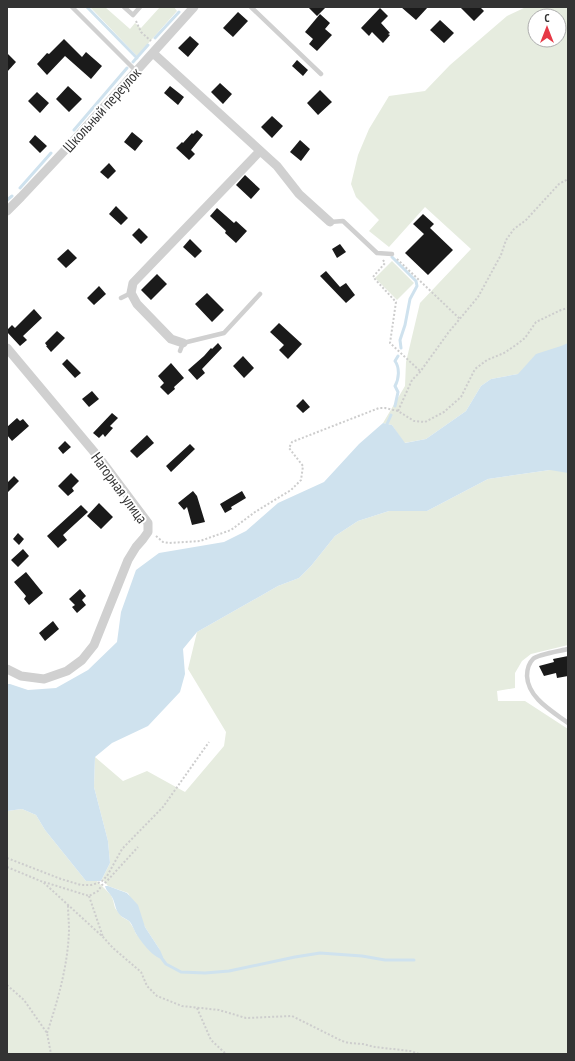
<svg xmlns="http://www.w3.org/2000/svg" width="575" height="1061" font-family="'PT Sans Narrow',sans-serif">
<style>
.green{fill:#e6ecdf;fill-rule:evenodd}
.water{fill:#cfe2ee}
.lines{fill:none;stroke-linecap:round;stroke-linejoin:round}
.stream{stroke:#cfe2ee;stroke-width:3}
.building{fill:#1a1a1a}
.path{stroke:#cdcdcd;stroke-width:2;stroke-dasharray:2 2;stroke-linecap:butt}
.service{stroke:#d0d0d0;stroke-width:4.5}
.minor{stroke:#d0d0d0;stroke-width:9}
.labels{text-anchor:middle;stroke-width:4;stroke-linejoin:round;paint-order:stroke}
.street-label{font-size:15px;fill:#333;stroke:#fff}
</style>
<rect width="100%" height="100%" fill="#fff"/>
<path class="green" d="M90,7H105L130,29L135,23L141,28L160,7H174L177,11L137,56Z
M526,7H568V645L531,654L522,661L515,673V688L497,691L498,701H525L568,729V1054H7V811L22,809L36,815L45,830L86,881H97L111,895L113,900L115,908L122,917L129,921L134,929L136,934L160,950L145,927L128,893L108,886L102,879L110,863L108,841L94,787L95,757L123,781L147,771L185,792L224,746L226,732L188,669L197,632L278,586L299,578L311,566L335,536L358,521L389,511H427L488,479L550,470L518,374L491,379L481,386L466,411L426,439L404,443L392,425L383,423L405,386L406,362L420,303L471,249L425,207L389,247L369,231L379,220L356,197L351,184L358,155L369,129L389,96L425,91L450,65L507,16ZM535,16H559V40H535Z
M392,261L414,283L397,300L375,278Z"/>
<path class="water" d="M568,343V473L550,470L488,479L427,511H389L358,521L335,536L311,566L299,578L278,586L197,632L183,649L185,674L180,692L148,726L112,743L95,757L94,787L108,841L110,863L101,881H86L45,830L36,815L22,809L7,811V684H10L28,690L56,688L88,670L117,642L121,612L136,570L159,553L224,542L246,531L278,503L324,482L359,444L383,423L392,425L405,443L426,439L466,411L481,386L491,379L518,374L536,354L561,346Z
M105,886H108L127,893L138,905L145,927L160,950L163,957L162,959C153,957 142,943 137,935C134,931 133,925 129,921C127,919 123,918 121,916C115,910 116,906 113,899C111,894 106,891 105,886Z"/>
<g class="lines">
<path class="stream" d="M87,7L137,58
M155,38L179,12
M133,62L148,45
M74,130L127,68
M20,188L51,153
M7,200L12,196
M392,257L416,281L417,286L410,299L405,325L400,340L401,348
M395,406L398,392L395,386C399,379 400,368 395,361L398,356
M387,424L391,415
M160,956L166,964L181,972L205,973L229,971L295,957L320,953L362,956L385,960H414"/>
</g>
<path class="building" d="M308,7H326L317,16Z
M401,7H428L416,20Z
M460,7H480L484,11L474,21Z
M380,8L388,16L381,23L390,33L388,34L390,35L383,43L372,32L369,36L361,28Z
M238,12L248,21L233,37L223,28Z
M320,14L330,23L325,29L332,35L317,51L309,44L313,39L305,32Z
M440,20L454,33L444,43L430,30Z
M190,36L199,44L188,57L178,48Z
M64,39L82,57L86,52L102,66L91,79L65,56L47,75L37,64L47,53L49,54Z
M7,53L16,62L7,72Z
M297,60L308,70L303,76L292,66Z
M220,83L232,94L223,104L211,92Z
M68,86L82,99L69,112L56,99Z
M170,86L184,97L178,105L164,93Z
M320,90L332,102L318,115L307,103Z
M37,92L49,103L40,113L28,101Z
M272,116L283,126L272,138L261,127Z
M197,130L203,135L191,150L195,154L189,160L176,148L182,142L183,143L192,133L193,134Z
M132,132L143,141L135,151L124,142Z
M35,135L47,146L40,153L29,142Z
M300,140L310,149L301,161L290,152Z
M109,163L116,171L108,179L100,172Z
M245,175L260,189L251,199L236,185Z
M116,206L128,218L121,225L109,214Z
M217,208L234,223L236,221L247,231L236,243L225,233L226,231L210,216Z
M423,214L434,224L430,228L453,250L428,275L405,253L424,234L413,224Z
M139,228L148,237L141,244L132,235Z
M190,239L202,251L195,258L183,247Z
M340,244L346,252L337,258L332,249Z
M68,249L77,258L66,268L57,259Z
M326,271L340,287L346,283L355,295L346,303L320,276Z
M157,274L167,284L151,300L141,290Z
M99,286L106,294L94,305L87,298Z
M207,293L224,310L212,322L195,304Z
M34,309L42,318L23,336L27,340L20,346L7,332V330L12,325L15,328Z
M279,323L302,344L288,359L279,350L284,345L270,332Z
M57,331L65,338L51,352L46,346H47L45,343Z
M218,343L222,348L202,369L205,373L197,380L188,370L204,356L211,348L212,349Z
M243,356L254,368L244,378L233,366Z
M67,359L81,373L75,378L62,364Z
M171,363L184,378L174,387L175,389L168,395L160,387L164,383L158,376Z
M92,391L99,399L89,407L82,399Z
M303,399L310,407L303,413L296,406Z
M112,413L118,418L110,426L113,428L105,437L103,434L99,438L93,433Z
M17,418L20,421L23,419L29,426L12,441L7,435V427Z
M147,435L154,443L137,458L130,451Z
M65,441L71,447L63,454L58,448Z
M190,444L195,449L171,472L166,466Z
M71,473L79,481L72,488L74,491L68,496L58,486Z
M14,476L19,481L7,493V483Z
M193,491L197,496L205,522L192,525L187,507L184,510L178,503Z
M242,491L246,498L231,507L232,509L225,513L220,504Z
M99,503L113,517L101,529L87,516Z
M81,505L88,512L63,535L67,540L58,548L47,536Z
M18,533L24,539L19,545L13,539Z
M23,549L29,556L18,567L11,560Z
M26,572L43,593L29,605L24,599L26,596L14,582Z
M80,589L86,596L82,600L86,605L77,613L72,607L75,605L69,599Z
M53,621L59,629L45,641L39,633Z
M568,656V676L557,678L556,673L544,676L539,666L554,662L553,659Z"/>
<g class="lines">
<path class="path" d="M136,21L141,32L151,41
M397,259L460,319
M383,260L385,263L373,277L396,302L390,343L420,371
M398,411L412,380L420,372L448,333L478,297L501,255L506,240L514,229L526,220L559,184L568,179
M156,536L163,542L169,543L200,541L231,530L255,512L291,490L301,480L303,466L289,448L292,442L379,408H385L398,411L414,421L425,422L444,412L461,397L475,369L487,360L504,353L516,345L525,338L536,322L561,310L568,308
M7,858L61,879L81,885H91L98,883L102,881L107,876L122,849L163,807L209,742
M7,867L43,882L103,937L113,948L141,972L147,986L157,996L182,1006L219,1010L246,1018L292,1016L342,1041L349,1043L363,1044L375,1047L410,1051L419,1054
M44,882L89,896L98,891L102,885L106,882L138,847
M89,896L103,937
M7,985L24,1000L47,1033L51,1054
M197,1008L211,1040L226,1054
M47,1033C58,1000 68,965 69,930C69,922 68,913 68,905"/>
<path class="service" d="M72,7L136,71
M124,7L133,15L140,7
M251,7L321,74
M330,222L343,221L377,253L392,254
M121,298L131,293
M180,351L183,343L224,333L260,294
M568,649C560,651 538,654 533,659C528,664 527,670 527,676C528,698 552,711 568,723"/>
<path class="minor" d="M153,53L277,166L299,194L330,222
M7,211L21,197L67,148L194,7
M183,343L171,339L137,304L131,293L133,283L260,151
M7,348L100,459L148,523V532L143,539L136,547L128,560L94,645L82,660L67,671L44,679L21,676L7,669"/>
</g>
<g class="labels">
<g class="street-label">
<text transform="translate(102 110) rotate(-48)" y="5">Школьный переулок</text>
<text transform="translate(119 488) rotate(54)" y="5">Нагорная улица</text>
</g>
</g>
<rect width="575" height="1061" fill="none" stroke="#333333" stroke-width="16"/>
<g transform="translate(547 28)"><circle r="19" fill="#ffffff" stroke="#adadad"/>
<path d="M0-3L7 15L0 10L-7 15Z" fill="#e63946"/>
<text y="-6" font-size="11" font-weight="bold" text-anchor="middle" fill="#333333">С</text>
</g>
</svg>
